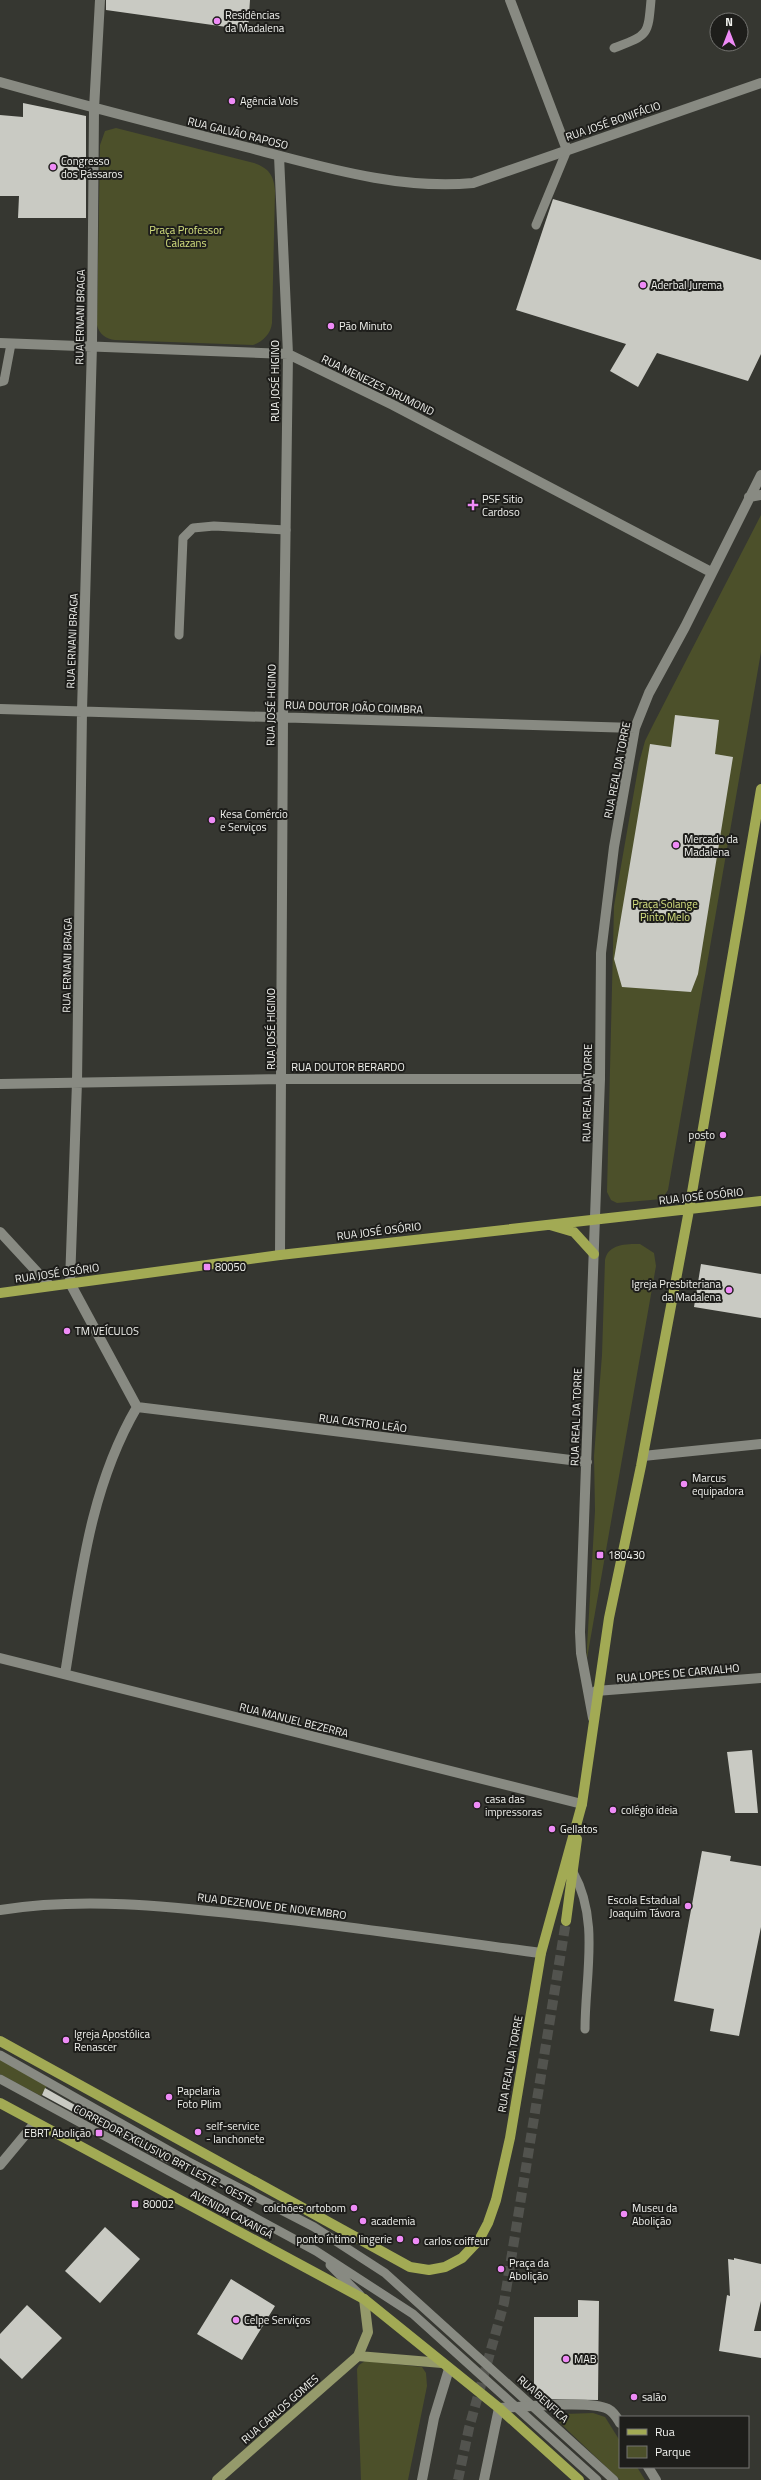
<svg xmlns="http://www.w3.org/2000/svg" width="761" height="2480" font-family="'Titillium Web',sans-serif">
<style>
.green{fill:#4c502a}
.building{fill:#c9cac3}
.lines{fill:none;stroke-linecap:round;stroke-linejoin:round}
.primary-tunnel{stroke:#52534e;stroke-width:10;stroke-dasharray:10 5;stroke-linecap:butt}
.service{stroke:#888a82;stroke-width:9}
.minor{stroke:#888a82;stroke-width:10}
.tertiary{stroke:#888a82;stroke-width:10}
.secondary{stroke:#959a6b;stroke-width:10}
.primary{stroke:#a2aa54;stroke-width:10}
.poi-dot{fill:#ef8bf7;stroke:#1e1e1b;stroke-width:1.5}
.labels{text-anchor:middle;stroke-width:4;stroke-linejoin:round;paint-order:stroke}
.poi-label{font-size:11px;fill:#f2f3ef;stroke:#1e1e1b;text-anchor:start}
.street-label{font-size:11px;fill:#f2f3ef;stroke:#1e1e1b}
.park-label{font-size:11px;fill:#d5e07f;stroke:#1e1e1b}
</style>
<rect width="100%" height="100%" fill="#363731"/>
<path class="green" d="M116,128L254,163C269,168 274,176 275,191L272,323C271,334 262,342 253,345L115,340C106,339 99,334 97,325L100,145L105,131Z
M761,515V652L668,1190L662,1199L617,1203L611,1200L607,1192L614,906L639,763L645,741L654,723Z
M640,1244L654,1253L656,1266L586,1664L595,1511L594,1456L602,1355L605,1260C608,1244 626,1244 640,1244Z
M0,2057L48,2084L41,2096L0,2074Z
M365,2361L422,2367L426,2373L427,2386L408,2480H361L357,2369L359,2365Z
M593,2413L605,2417L620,2441V2467H637L645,2480H620L559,2422L565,2414Z"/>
<path class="building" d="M106,0H250L248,30L106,10Z
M23,103L86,116V218H18L19,196H0V115L23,117Z
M553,199L761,260V354L748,381L657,353L638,387L610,371L626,344L516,310Z
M675,715L719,720L715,754L733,757L698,974L691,992L622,987L614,959L650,744L671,747Z
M701,1264L761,1274V1318L694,1307Z
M752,1750L758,1813H735L727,1752Z
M702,1851L731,1856L730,1861L761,1866V1927L739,2036L710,2031L714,2009L674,2001Z
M45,2088L170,2159L167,2163L42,2095Z
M105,2227L140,2259L100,2303L65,2271Z
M734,2258L761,2264V2301L754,2331H761V2358L719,2351L727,2295L730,2296L728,2259L734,2260Z
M231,2279L275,2306L242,2360L197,2334Z
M578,2300L599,2301L598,2400L534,2399V2317H578Z
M27,2305L62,2338L22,2379L0,2358V2334Z"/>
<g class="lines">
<path class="primary-tunnel" d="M458,2480L469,2428L504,2303L566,1921"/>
<path class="service" d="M614,48C648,35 648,36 651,0
M536,225L567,150
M0,382L4,381L11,344
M179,635L183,538L193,528L214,526L286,530
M573,1872C600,1920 585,1976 585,2029
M0,2055L187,2161L314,2227L385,2273L614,2480
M0,2079L316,2251L413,2314L597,2480
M330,2265L360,2295"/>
<path class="minor" d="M100,0L94,109L92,345L82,711L77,1082L70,1283L137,1407
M510,0L567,150
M0,82C82,105 164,126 246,147C321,166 395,190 473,183L761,83
M279,156L288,354L283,716L280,1255
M0,343L288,354L393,405L711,572
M749,497L761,495
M0,709L635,728
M0,1084L283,1079H600
M0,1232L50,1286
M137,1407L587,1462
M643,1456L761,1444
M0,1658L582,1804
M65,1674C80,1583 89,1489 137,1407
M596,1691L761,1678
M593,1718L581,1653L580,1632L600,1079L601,953L614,847L635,728L649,693L685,627L761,475
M0,1910C83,1897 165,1906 247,1915C345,1926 443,1940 541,1953
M0,2165L35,2123
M499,2408C522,2407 591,2400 608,2409C614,2412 617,2418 620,2423
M648,2467L656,2480"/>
<path class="tertiary" d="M422,2480L434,2418L449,2369
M484,2480L499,2408"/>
<path class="secondary" d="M358,2356L442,2363
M217,2480L358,2356L368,2332L364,2299"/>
<path class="primary" d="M550,1225L574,1232L594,1254
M0,1293L280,1255L761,1201
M566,1921L577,1839
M0,2041L410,2267L429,2270L445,2267L462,2258L479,2240L488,2223L496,2200L510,2138L541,1953L582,1804L609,1618L641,1466L689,1210L761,789
M0,2103L364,2299L499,2408L579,2480"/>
</g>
<g class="poi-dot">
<circle cx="217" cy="21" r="4"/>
<circle cx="232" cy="101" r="4"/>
<circle cx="53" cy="167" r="4"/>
<circle cx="643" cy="285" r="4"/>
<circle cx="331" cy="326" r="4"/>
<path d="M471 499h4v4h4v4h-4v4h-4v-4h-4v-4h4z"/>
<circle cx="212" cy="820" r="4"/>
<circle cx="676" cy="845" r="4"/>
<circle cx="723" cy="1135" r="4"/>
<rect x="203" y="1263" width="8" height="8" rx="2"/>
<circle cx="729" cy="1290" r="4"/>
<circle cx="67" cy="1331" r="4"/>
<circle cx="684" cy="1484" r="4"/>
<rect x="596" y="1551" width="8" height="8" rx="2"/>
<circle cx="477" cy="1805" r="4"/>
<circle cx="613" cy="1810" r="4"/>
<circle cx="552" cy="1829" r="4"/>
<circle cx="688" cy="1906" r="4"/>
<circle cx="66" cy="2040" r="4"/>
<circle cx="169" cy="2097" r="4"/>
<circle cx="198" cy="2132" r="4"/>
<rect x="95" y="2129" width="8" height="8" rx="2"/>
<rect x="131" y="2200" width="8" height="8" rx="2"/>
<circle cx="354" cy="2208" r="4"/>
<circle cx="624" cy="2214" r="4"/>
<circle cx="363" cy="2221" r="4"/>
<circle cx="400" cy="2239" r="4"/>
<circle cx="416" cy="2241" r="4"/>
<circle cx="501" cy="2269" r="4"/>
<circle cx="236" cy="2320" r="4"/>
<circle cx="566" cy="2359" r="4"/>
<circle cx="634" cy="2397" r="4"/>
</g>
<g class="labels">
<g class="poi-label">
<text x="225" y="19">Residências<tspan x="225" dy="13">da Madalena</tspan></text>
<text x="240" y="105">Agência Vols</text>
<text x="61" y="165">Congresso<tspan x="61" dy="13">dos Pássaros</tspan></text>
<text x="651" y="289">Aderbal Jurema</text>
<text x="339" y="330">Pão Minuto</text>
<text x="482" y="503">PSF Sitio<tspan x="482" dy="13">Cardoso</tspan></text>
<text x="220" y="818">Kesa Comércio<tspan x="220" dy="13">e Serviços</tspan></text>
<text x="684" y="843">Mercado da<tspan x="684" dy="13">Madalena</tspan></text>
<text x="715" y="1139" text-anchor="end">posto</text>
<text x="215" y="1271">80050</text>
<text x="721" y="1288" text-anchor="end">Igreja Presbiteriana<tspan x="721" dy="13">da Madalena</tspan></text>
<text x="75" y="1335">TM VEÍCULOS</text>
<text x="692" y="1482">Marcus<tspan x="692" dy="13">equipadora</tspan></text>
<text x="608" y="1559">180430</text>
<text x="485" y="1803">casa das<tspan x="485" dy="13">impressoras</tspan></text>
<text x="621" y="1814">colégio ideia</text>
<text x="560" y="1833">Gellatos</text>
<text x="680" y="1904" text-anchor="end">Escola Estadual<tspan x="680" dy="13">Joaquim Távora</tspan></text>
<text x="74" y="2038">Igreja Apostólica<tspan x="74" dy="13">Renascer</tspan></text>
<text x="177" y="2095">Papelaria<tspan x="177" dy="13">Foto Plim</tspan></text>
<text x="206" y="2130">self-service<tspan x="206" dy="13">- lanchonete</tspan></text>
<text x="91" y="2137" text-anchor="end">EBRT Abolição</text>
<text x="143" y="2208">80002</text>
<text x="346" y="2212" text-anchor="end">colchões ortobom</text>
<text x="632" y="2212">Museu da<tspan x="632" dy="13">Abolição</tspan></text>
<text x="371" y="2225">academia</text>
<text x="392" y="2243" text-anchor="end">ponto íntimo lingerie</text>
<text x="424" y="2245">carlos coiffeur</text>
<text x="509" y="2267">Praça da<tspan x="509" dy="13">Abolição</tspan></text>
<text x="244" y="2324">Celpe Serviços</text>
<text x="574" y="2363">MAB</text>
<text x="642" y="2401">salão</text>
</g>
<g class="street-label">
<text transform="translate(613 121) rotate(-19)" y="4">RUA JOSÉ BONIFÁCIO</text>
<text transform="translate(238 133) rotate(14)" y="4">RUA GALVÃO RAPOSO</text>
<text transform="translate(80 317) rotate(-89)" y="4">RUA ERNANI BRAGA</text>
<text transform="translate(275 381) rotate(-90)" y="4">RUA JOSÉ HIGINO</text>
<text transform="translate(378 385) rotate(26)" y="4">RUA MENEZES DRUMOND</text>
<text transform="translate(72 641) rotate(-88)" y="4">RUA ERNANI BRAGA</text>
<text transform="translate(271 705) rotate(-89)" y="4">RUA JOSÉ HIGINO</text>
<text transform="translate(354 707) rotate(2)" y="4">RUA DOUTOR JOÃO COIMBRA</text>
<text transform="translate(617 770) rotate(-79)" y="4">RUA REAL DA TORRE</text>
<text transform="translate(67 965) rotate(-89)" y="4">RUA ERNANI BRAGA</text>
<text transform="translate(271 1029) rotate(-90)" y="4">RUA JOSÉ HIGINO</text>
<text x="348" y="1071">RUA DOUTOR BERARDO</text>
<text transform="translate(587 1093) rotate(-89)" y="4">RUA REAL DA TORRE</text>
<text transform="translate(701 1196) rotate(-6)" y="4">RUA JOSÉ OSÓRIO</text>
<text transform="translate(379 1231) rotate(-7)" y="4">RUA JOSÉ OSÓRIO</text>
<text transform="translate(57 1273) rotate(-8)" y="4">RUA JOSÉ OSÓRIO</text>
<text transform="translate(576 1417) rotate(-88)" y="4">RUA REAL DA TORRE</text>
<text transform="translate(363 1423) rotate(7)" y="4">RUA CASTRO LEÃO</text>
<text transform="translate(678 1673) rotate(-5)" y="4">RUA LOPES DE CARVALHO</text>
<text transform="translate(294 1720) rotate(14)" y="4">RUA MANUEL BEZERRA</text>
<text transform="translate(272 1906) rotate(7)" y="4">RUA DEZENOVE DE NOVEMBRO</text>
<text transform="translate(510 2064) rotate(-80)" y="4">RUA REAL DA TORRE</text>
<text transform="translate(164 2155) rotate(28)" y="4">CORREDOR EXCLUSIVO BRT LESTE - OESTE</text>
<text transform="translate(232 2214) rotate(28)" y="4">AVENIDA CAXANGÁ</text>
<text transform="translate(543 2399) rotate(42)" y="4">RUA BENFICA</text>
<text transform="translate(280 2409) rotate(-41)" y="4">RUA CARLOS GOMES</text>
</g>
<g class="park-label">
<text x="186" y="234">Praça Professor<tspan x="186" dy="13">Calazans</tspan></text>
<text x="665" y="908">Praça Solange<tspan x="665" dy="13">Pinto Melo</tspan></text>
</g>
</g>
<rect x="619" y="2416" width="130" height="52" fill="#1e1e1b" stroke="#737370"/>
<rect x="627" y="2429" width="20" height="6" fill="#a2aa54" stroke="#737370"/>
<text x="655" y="2436" font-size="12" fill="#f2f3ef">Rua</text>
<rect x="627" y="2446" width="20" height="12" fill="#4c502a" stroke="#737370"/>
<text x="655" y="2456" font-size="12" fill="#f2f3ef">Parque</text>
<g transform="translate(729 32)"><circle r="19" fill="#1e1e1b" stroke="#737370"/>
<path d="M0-3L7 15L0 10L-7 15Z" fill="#ef8bf7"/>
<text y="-6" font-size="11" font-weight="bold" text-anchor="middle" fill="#f2f3ef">N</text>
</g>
</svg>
